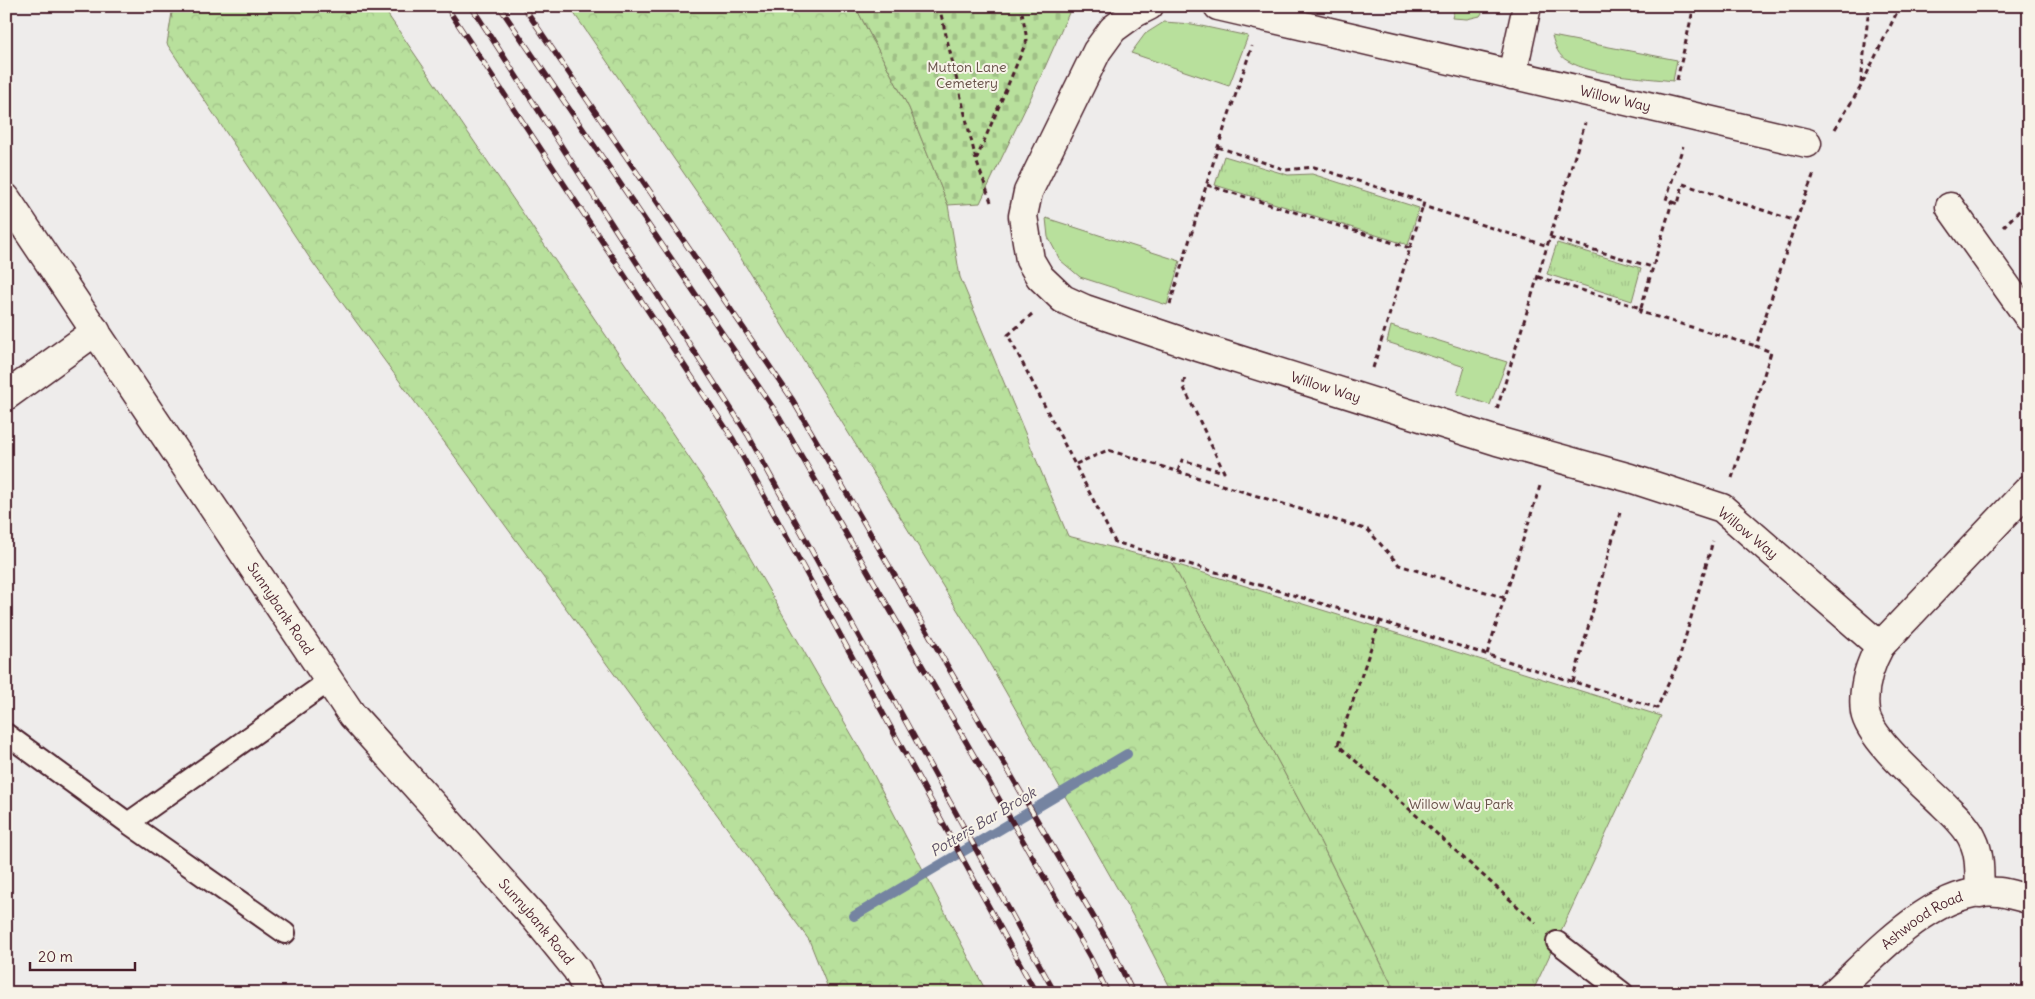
<svg xmlns="http://www.w3.org/2000/svg" width="2035" height="999" font-family="Delius,sans-serif">
<style>
.grass{fill:#b8e09c;stroke:#818064}
.forest{fill:url(#forest-crowns);stroke:#818064}
.cemetery{fill:url(#cemetery-stones);stroke:#818064}
.park{fill:url(#park-tufts);stroke:#818064}
.lines{fill:none;stroke-linecap:round;stroke-linejoin:round}
.stream{stroke:#7584a1;stroke-width:10}
.service-casing{stroke:#4a1f2b;stroke-width:24}
.minor-casing{stroke:#4a1f2b;stroke-width:31}
.path{stroke:#4a1f2b;stroke-width:3;stroke-dasharray:5 4;stroke-linecap:butt}
.service{stroke:#f7f3e8;stroke-width:20}
.minor{stroke:#f7f3e8;stroke-width:28}
.rail-casing{stroke:#4a1f2b;stroke-width:5.5}
.rail{stroke:#f7f3e8;stroke-width:4;stroke-dasharray:11;stroke-linecap:butt}
.labels{text-anchor:middle;stroke-width:4;stroke-linejoin:round;paint-order:stroke}
.park-label{font-size:14px;fill:#664f47;stroke:#f7f3e8}
.street-label{font-size:14px;fill:#4a1f2b;stroke:#f7f3e8}
.water-label{font-size:15px;font-style:italic;fill:#5f5266;stroke:#f7f3e8}
</style>
<defs>
<pattern id="forest-crowns" width="20" height="18" patternUnits="userSpaceOnUse" patternTransform="scale(1.25)"><rect width="20" height="18" fill="#b8e09c"/><path d="M2 6a3 3 0 1 1 6 0M12 15a3 3 0 1 1 6 0" fill="none" stroke="#a0c087"/></pattern>
<pattern id="cemetery-stones" width="16" height="16" patternUnits="userSpaceOnUse" patternTransform="scale(1.25)"><rect width="16" height="16" fill="#b8e09c"/><path d="M2 7V4a2 2 0 0 1 4 0v3zM10 15v-3a2 2 0 0 1 4 0v3z" fill="#a0c087"/></pattern>
<pattern id="park-tufts" width="24" height="20" patternUnits="userSpaceOnUse" patternTransform="scale(1.25)"><rect width="24" height="20" fill="#b8e09c"/><path d="M3 7l-1-3M5 7V3M7 7l1-3M15 17l-1-3M17 17v-4M19 17l1-3" fill="none" stroke="#a0c087"/></pattern>
</defs>
<rect width="100%" height="100%" fill="#eeeceb"/>
<filter id="ink" filterUnits="userSpaceOnUse"><feTurbulence type="fractalNoise" baseFrequency=".02" numOctaves="2"/><feDisplacementMap in="SourceGraphic" scale="10" xChannelSelector="R" yChannelSelector="G"/><feConvolveMatrix kernelMatrix="1 2 1 2 8 2 1 2 1" color-interpolation-filters="sRGB"/></filter>
<g filter="url(#ink)">
<path class="grass" d="M1455,6H1487L1480,16L1467,19L1452,18Z
M1164,22L1192,24L1248,36L1229,86L1131,53L1145,34Z
M1552,36L1677,60L1673,81C1643,77 1593,76 1568,61C1558,56 1555,46 1552,36Z
M1046,218L1180,261L1167,305L1080,277L1060,260L1048,237Z
M1391,326L1507,362L1490,405L1457,394L1465,367L1387,342Z"/>
<path class="forest" d="M173,6H382L713,493L864,756L987,993H830L809,940L313,263L167,44Z
M569,6H855L909,108L948,205L960,277L1068,536L1172,563L1309,819L1396,993H1173L1137,923L979,645L729,239Z"/>
<path class="cemetery" d="M855,6H1072L1042,74L980,203L948,205L909,108Z"/>
<path class="park" d="M1224,156L1288,175L1312,174L1419,208L1408,245L1215,185Z
M1557,243L1641,268L1632,301L1547,274Z
M1172,563L1661,716L1532,993H1396L1309,819Z"/>
<g class="lines">
<path class="stream" d="M854,916L1127,754"/>
<defs>
<path id="service" d="M6,734L128,823L329,681
M128,823L285,933
M1557,942L1623,993"/>
<g id="minor">
<path id="s1" d="M1149,6L1135,13L1113,29L1097,51L1028,192L1023,216L1030,260L1040,277L1063,299L1085,309L1192,345L1497,441L1630,478L1722,508L1880,646"/>
<path id="s2" d="M1218,6L1807,143"/>
<path d="M1512,75L1527,6"/>
<path id="s3" d="M6,198L352,715L535,918L577,970L589,993"/>
<path d="M1950,207L2029,318"/>
<path d="M6,396L96,331"/>
<path d="M1980,893C1979,876 1981,856 1973,840C1967,826 1955,816 1944,805C1924,785 1869,739 1865,712C1862,689 1869,666 1880,646L2029,489"/>
<path id="s4" d="M1834,993C1877,954 1935,885 1999,892C2009,893 2019,897 2029,899"/>
</g>
</defs>
<use href="#service" class="service-casing"/>
<use href="#minor" class="minor-casing"/>
<path class="path" d="M939,6L976,160
M1677,80L1694,6
M1861,83L1869,6
M1835,129L1860,88L1900,6
M1218,147L1286,170L1314,167L1424,202L1423,206L1548,246
M1207,185L1410,248
M991,202L976,160L1027,40L1021,6
M1672,202L1678,204L1683,184L1796,221
M2003,227L2029,201
M1550,237L1652,267
M1538,277L1641,308L1640,312L1756,346
M1170,304L1218,147L1252,46
M1641,308L1672,202L1666,200L1683,146
M1032,314L1008,335L1115,542L1380,621L1657,708L1678,663L1713,541
M1373,368L1423,206
M1497,409L1585,123
M1076,464L1108,450L1368,530L1399,565L1505,598
M1178,471L1182,460L1224,472L1183,386L1185,377
M1732,478L1771,352L1756,346L1796,221L1814,173
M1380,621L1338,745L1536,923
M1487,654L1540,486
M1573,682L1621,509"/>
<use href="#service" class="service"/>
<use href="#minor" class="minor"/>
<defs>
<path id="rail" d="M446,6L733,439L1036,993
M471,6L748,435L1055,993
M499,6L776,412L1090,957L1108,993
M523,6L792,399L1111,947L1133,993"/>
</defs>
<use href="#rail" class="rail-casing"/>
<use href="#rail" class="rail"/>
</g>
</g>
<g class="labels">
<g class="park-label">
<text x="967" y="72">Mutton Lane<tspan x="967" dy="16">Cemetery</tspan></text>
<text x="1461" y="809">Willow Way Park</text>
</g>
<g class="street-label">
<text dy="5" stroke="none"><textPath href="#s2" startOffset="408">Willow Way</textPath></text>
<text dy="5" stroke="none"><textPath href="#s1" startOffset="625">Willow Way</textPath></text>
<text transform="translate(1748 533) rotate(39)" y="5">Willow Way</text>
<text dy="5" stroke="none"><textPath href="#s3" startOffset="494">Sunnybank Road</textPath></text>
<text dy="5" stroke="none"><textPath href="#s3" startOffset="899">Sunnybank Road</textPath></text>
<text dy="5" stroke="none"><textPath href="#s4" startOffset="115">Ashwood Road</textPath></text>
</g>
<g class="water-label">
<text transform="translate(983 822) rotate(-31)" y="5">Potters Bar Brook</text>
</g>
</g>
<rect width="2035" height="999" fill="none" stroke="#f7f3e8" stroke-width="25"/>
<rect x="12" y="12" width="2010" height="974" fill="none" stroke="#4a1f2b" stroke-width="2" filter="url(#ink)"/>
<path d="M30 962v8h105v-8" fill="none" stroke="#4a1f2b" stroke-width="2.5"/>
<text x="38" y="962" font-size="15" fill="#4a1f2b" stroke="#f7f3e8" stroke-width="4" paint-order="stroke">20 m</text>
</svg>
